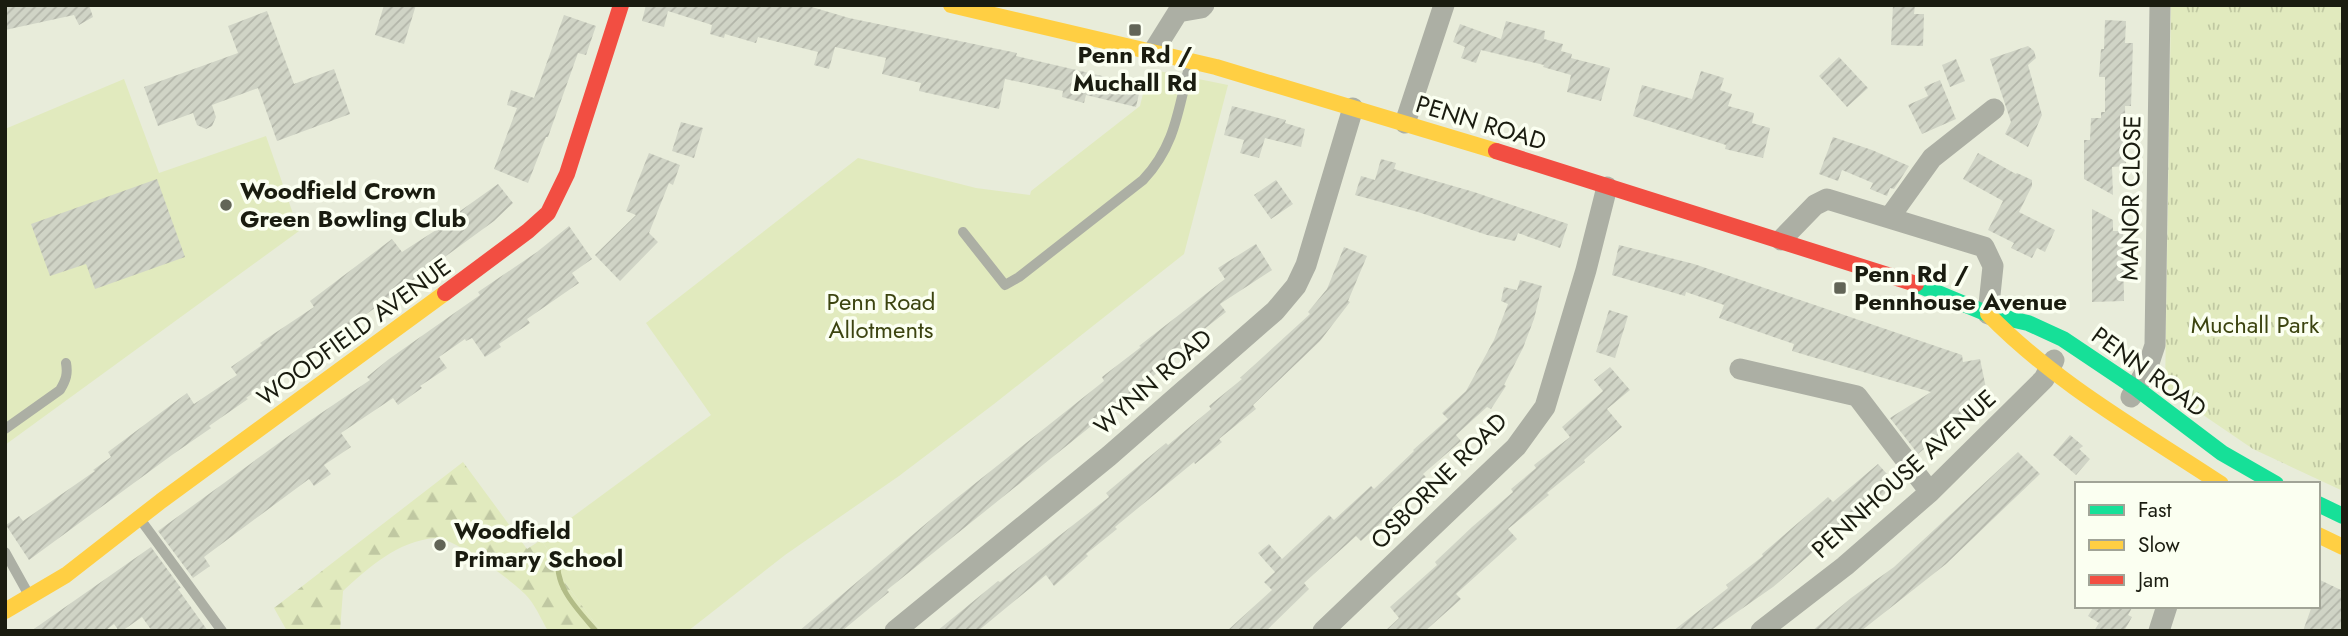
<svg xmlns="http://www.w3.org/2000/svg" width="2348" height="636" font-family="Jost,sans-serif">
<style>
.grass{fill:url(#grass-tufts)}
.forest{fill:url(#forest-firs)}
.garden{fill:#e1eabe}
.lines{fill:none;stroke-linecap:round;stroke-linejoin:round}
.stream{stroke:#b2bc87;stroke-width:5}
.building{fill:url(#building-hatch)}
.lane{stroke:#acafa4;stroke-width:10}
.street{stroke:#acafa4;stroke-width:21}
.fast{stroke:#16e098;stroke-width:16}
.slow{stroke:#ffcf43;stroke-width:16}
.jam{stroke:#f24e42;stroke-width:16}
.poi-dot{fill:#626557;stroke:#fbfff1;stroke-width:2.5}
.labels{text-anchor:middle;stroke-width:7;stroke-linejoin:round;paint-order:stroke}
.poi-label{font-size:24px;font-weight:bold;fill:#1a1c10;stroke:#fbfff1;text-anchor:start}
.street-label{font-size:24px;fill:#1a1c10;stroke:#fbfff1}
.park-label{font-size:24px;fill:#3c4410;stroke:#fbfff1}
</style>
<defs>
<pattern id="grass-tufts" width="24" height="20" patternUnits="userSpaceOnUse" patternTransform="scale(1.75)"><rect width="24" height="20" fill="#e1eabe"/><path d="M3 7l-1-3M5 7V3M7 7l1-3M15 17l-1-3M17 17v-4M19 17l1-3" fill="none" stroke="#c0c8a2"/></pattern>
<pattern id="forest-firs" width="22" height="20" patternUnits="userSpaceOnUse" patternTransform="scale(1.75)"><rect width="22" height="20" fill="#e1eabe"/><path d="M5 1l3.5 6h-7zM16 11l3.5 6h-7z" fill="#c0c8a2"/></pattern>
<pattern id="building-hatch" width="6" height="6" patternUnits="userSpaceOnUse" patternTransform="scale(1.75)"><rect width="6" height="6" fill="#d0d4c6"/><path d="M-1 1l2-2M0 6l6-6M5 7l2-2" fill="none" stroke="#b2b5a9"/></pattern>
</defs>
<rect width="100%" height="100%" fill="#e8ecda"/>
<path class="grass" d="M2171,5H2343V491L2253,449L2165,389Z"/>
<path class="forest" d="M463,462L527,549L541,540L553,557L560,576L601,631H548C541,619 535,604 525,594C511,580 454,537 435,538C398,541 369,567 343,591L340,631H287L274,608Z"/>
<path class="garden" d="M1149,69L1228,85L1184,254L994,404L899,476L785,555L688,631H601L560,576L553,557L541,540L711,415L646,323L858,158L976,188L1030,195L1031,191L1140,106Z
M124,79L159,173L266,136L299,231L5,445V129Z"/>
<g class="lines">
<path class="stream" d="M559,556C552,585 578,610 596,631"/>
</g>
<path class="building" d="M5,5H89L93,17L79,25L74,15L5,30Z
M384,5H416L404,44L375,35Z
M646,5H805L849,18L1017,53L1016,56L1141,85L1136,107L1086,95L1084,103L1062,97L1063,91L1005,79L999,109L919,91L921,83L882,74L886,58L835,47L829,69L814,65L818,52L758,37L756,43L725,34L724,38L710,34L712,25L668,11L664,27L642,21Z
M1893,5H1915L1914,14H1924L1923,46L1891,45Z
M267,11L294,84L334,69L350,114L277,141L258,88L212,105L216,117L212,126L206,129L197,125L193,113L158,126L144,87L238,53L228,26Z
M564,15L596,26L586,55L578,53L548,137H546L528,183L494,169L517,108L507,105L511,90L534,98Z
M2105,20L2126,21L2125,43H2133L2131,106H2125L2126,166L2112,167L2113,195L2084,179V140H2090L2091,118H2101V112H2105V77H2099L2101,49H2104Z
M1506,21L1545,31L1544,39L1563,44L1561,51L1572,54L1571,58L1610,68L1601,101L1567,92L1571,75L1543,67L1544,65L1481,50L1476,63L1461,58L1465,47L1453,42L1460,24L1501,39Z
M2028,46L2034,51L2036,58L2028,65L2042,115L2028,147L2005,134L2011,122L1990,59Z
M1839,57L1868,88L1847,107L1819,76Z
M1956,59L1965,81L1950,87L1942,65Z
M1701,71L1724,78L1720,90L1732,94L1728,106L1754,113L1752,123L1770,128L1763,158L1725,149L1726,145L1633,116L1642,85L1692,99Z
M1940,80L1956,119L1922,134L1908,105L1928,96L1924,87Z
M1232,106L1286,120L1285,123L1305,129L1301,147L1265,138L1259,158L1240,153L1244,140L1224,135Z
M681,122L703,128L694,158L672,151Z
M1833,137L1872,150L1909,166L1894,189L1890,188L1887,196L1870,189L1873,183L1842,170L1838,181L1819,174Z
M649,153L680,165L673,185L669,183L649,233L658,242L620,281L595,255L636,215L626,211Z
M1978,153L2016,174L2017,173L2032,180V186L2019,212L2055,230L2045,252L2037,248L2032,258L2011,248L2014,243L1988,230L2003,201L1963,179Z
M1381,159L1396,163L1394,169L1474,192L1568,224L1560,248L1518,233L1515,241L1487,235L1418,212L1355,195L1361,176L1375,180Z
M157,179L185,257L95,289L86,264L50,276L31,224Z
M1276,180L1293,204L1271,219L1254,195Z
M498,184L513,203L494,221L368,313L246,398L248,399L209,426L211,428L172,455L29,560L6,525L19,516L23,521L95,471L93,470L111,457L108,452L187,393L194,404L237,375L231,367L262,345L260,343L314,307L310,301L392,239L402,252L450,221L449,219Z
M2092,209L2113,220V231H2123L2124,301L2092,302Z
M569,226L592,259L572,273L579,283L527,319L530,323L499,344L501,347L485,357L472,338L466,341L465,339L439,357L447,368L420,386L422,388L398,405L393,398L341,433L351,447L324,465L331,474L314,486L309,479L204,557L210,566L193,578L158,531L305,424L370,380L367,377L389,359L480,295L478,292L537,252Z
M1256,244L1272,270L1220,304L1226,312L1189,341L1192,345L887,590L889,592L842,631H799L948,505L1104,381L1102,377L1141,347L1139,346L1225,279L1218,268Z
M1619,245L1694,264L1962,355L1963,362L1980,359L1987,393L1972,397L1974,407L1918,454L1890,418L1931,392L1792,351L1794,344L1719,318L1724,305L1686,292L1685,296L1612,275Z
M1344,247L1367,256L1348,301L1350,302L1320,341L1253,405L1256,409L1219,439L1222,442L1195,464L1194,462L1115,527L1117,529L1086,554L1088,556L1054,586L1046,575L978,631H937L998,581L1000,582L1109,497L1106,493L1166,443L1168,445L1211,409L1209,406L1242,379L1240,378L1310,314L1308,312L1327,289Z
M1520,280L1542,286L1534,319L1523,348L1504,385L1506,386L1491,409L1487,407L1456,435L1461,441L1423,474L1426,477L1392,508L1394,511L1382,522L1361,541L1356,536L1304,583L1309,589L1266,631H1227L1272,590L1264,582L1275,572L1258,553L1269,544L1282,559L1329,515L1334,520L1371,486L1374,489L1414,451L1413,450L1448,419L1442,413L1466,391L1494,340L1508,304L1501,301L1504,287L1517,290Z
M1609,310L1628,316L1615,358L1596,352Z
M1610,367L1630,390L1607,409L1622,427L1584,460L1585,462L1547,493L1549,495L1508,529L1517,539L1456,594L1461,599L1425,631H1385L1399,618L1390,607L1437,565L1435,562L1472,527L1513,492L1511,489L1536,468L1534,465L1570,437L1562,427L1603,391L1594,380Z
M2070,435L2083,446L2079,449L2090,459L2076,475L2053,455Z
M2018,452L2040,474L1946,564L1861,631H1812L1851,598L1894,567Z
M1878,464L1896,484L1860,515L1858,513L1812,551L1813,552L1773,587L1710,631H1673L1728,588L1726,585L1763,556L1762,554L1828,497L1833,502Z
M151,547L181,588L178,589L208,631H152L142,617L122,631H119L114,624L105,631H31Z
M2318,579L2343,591V631H2303L2312,606H2318Z
M2094,606H2133L2128,615L2132,617L2124,631H2094L2099,623L2088,616Z"/>
<g class="lines">
<path class="lane" d="M963,232L1005,285L1019,277L1143,180C1175,146 1178,111 1189,67
M5,429L60,390C66,380 68,374 66,363
M140,519L222,631
M5,552L30,597"/>
<path class="street" d="M1153,52L1178,12L1201,8L1204,5
M1405,123L1444,5
M1889,218L1932,158L1994,109
M1781,240L1815,205L1827,199L1984,247L1993,266L1988,314
M1740,369L1857,396L1930,492
M2131,397L2147,369L2155,345L2160,5
M895,631L1109,456L1275,311L1296,286L1306,265L1353,108
M1323,631L1516,447L1545,407L1586,270L1607,187
M1761,631L1845,566L1930,492L2044,379L2054,360
M2159,631L2167,606"/>
<path class="fast" d="M1916,284L1988,314L2028,323L2063,339L2136,388L2222,453L2276,484
M2318,504L2343,516"/>
<path class="slow" d="M951,5L1216,67L1496,151
M1988,314C2055,383 2141,431 2221,484
M2318,535L2343,547
M5,611L66,575L161,501L445,293"/>
<path class="jam" d="M1496,151L1916,284
M445,293L528,231L548,213L567,174L621,5"/>
</g>
<g class="poi-dot">
<rect x="1128" y="23" width="14" height="14" rx="3.5"/>
<circle cx="226" cy="205" r="7"/>
<rect x="1833" y="281" width="14" height="14" rx="3.5"/>
<circle cx="440" cy="545" r="7"/>
</g>
<g class="labels">
<g class="poi-label">
<text x="1135" y="63" text-anchor="middle">Penn Rd /<tspan x="1135" dy="28">Muchall Rd</tspan></text>
<text x="240" y="199">Woodfield Crown<tspan x="240" dy="28">Green Bowling Club</tspan></text>
<text x="1854" y="282">Penn Rd /<tspan x="1854" dy="28">Pennhouse Avenue</tspan></text>
<text x="454" y="539">Woodfield<tspan x="454" dy="28">Primary School</tspan></text>
</g>
<g class="street-label">
<text transform="translate(1481 123) rotate(17)" y="8">PENN ROAD</text>
<text transform="translate(2131 198) rotate(-89)" y="8">MANOR CLOSE</text>
<text transform="translate(354 332) rotate(-36)" y="8">WOODFIELD AVENUE</text>
<text transform="translate(2149 372) rotate(36)" y="8">PENN ROAD</text>
<text transform="translate(1153 382) rotate(-41)" y="8">WYNN ROAD</text>
<text transform="translate(1904 474) rotate(-42)" y="8">PENNHOUSE AVENUE</text>
<text transform="translate(1439 481) rotate(-45)" y="8">OSBORNE ROAD</text>
</g>
<g class="park-label">
<text x="881" y="310">Penn Road<tspan x="881" dy="28">Allotments</tspan></text>
<text x="2255" y="333">Muchall Park</text>
</g>
</g>
<rect width="2348" height="636" fill="none" stroke="#1a1c10" stroke-width="14"/>
<rect x="2075" y="482" width="245" height="126" fill="#fbfff1" stroke="#a1a497" stroke-width="2"/>
<rect x="2089" y="505" width="35" height="10" fill="#16e098" stroke="#a1a497" stroke-width="2"/>
<text x="2138" y="517" font-size="21" fill="#1a1c10">Fast</text>
<rect x="2089" y="540" width="35" height="10" fill="#ffcf43" stroke="#a1a497" stroke-width="2"/>
<text x="2138" y="552" font-size="21" fill="#1a1c10">Slow</text>
<rect x="2089" y="575" width="35" height="10" fill="#f24e42" stroke="#a1a497" stroke-width="2"/>
<text x="2138" y="587" font-size="21" fill="#1a1c10">Jam</text>
</svg>
